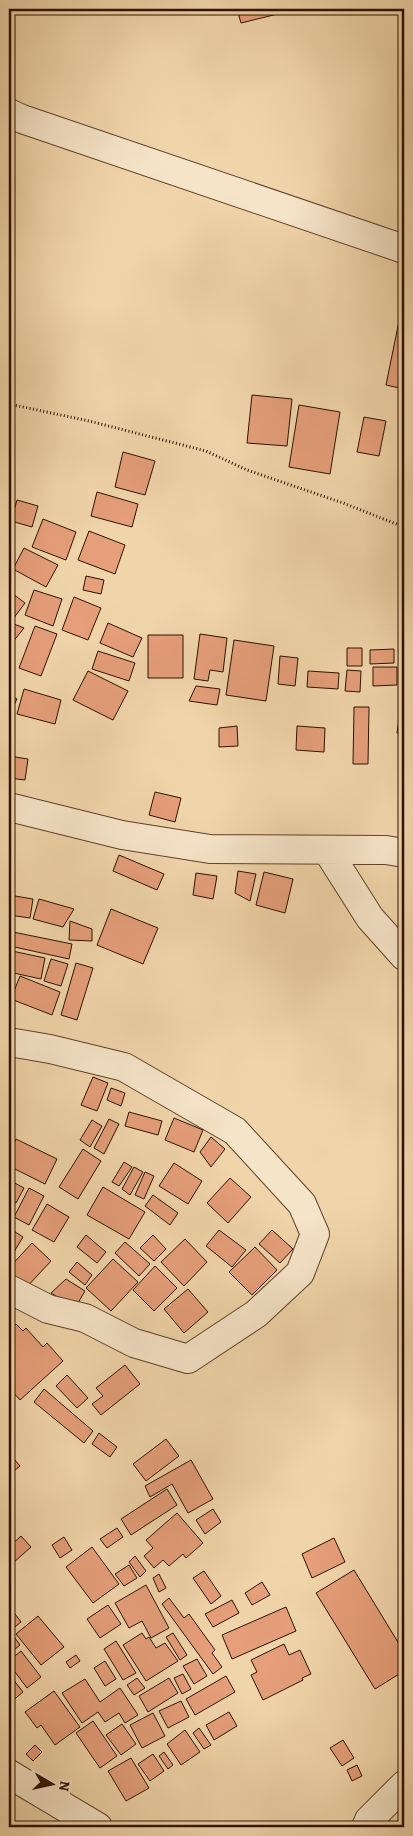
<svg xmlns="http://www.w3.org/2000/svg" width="413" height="1836" font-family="Alegreya,serif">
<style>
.building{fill:#e59f7a;stroke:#2c1100}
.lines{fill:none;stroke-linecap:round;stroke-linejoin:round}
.minor-casing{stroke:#5d422a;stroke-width:30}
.path{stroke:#2c1100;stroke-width:3;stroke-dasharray:1 2.5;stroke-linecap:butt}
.minor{stroke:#f6e4c8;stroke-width:28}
</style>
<rect width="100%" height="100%" fill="#f1d5aa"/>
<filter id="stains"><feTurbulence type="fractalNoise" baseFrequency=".004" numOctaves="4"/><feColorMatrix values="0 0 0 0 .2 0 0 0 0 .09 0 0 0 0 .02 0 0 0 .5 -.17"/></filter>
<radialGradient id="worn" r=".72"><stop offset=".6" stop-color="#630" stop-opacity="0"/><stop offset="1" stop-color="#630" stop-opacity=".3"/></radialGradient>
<path class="building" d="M237,9H290V11L241,23Z
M400,316L404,317V389L386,385Z
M252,395L292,399L287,446L247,443Z
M299,405L340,412L330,474L289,467Z
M364,417L386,421L379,456L357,452Z
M123,452L155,461L145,495L115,487Z
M97,492L138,504L132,527L91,516Z
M17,500L38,506L32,527L11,521Z
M43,519L76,532L66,560L32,547Z
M89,531L125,545L115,574L78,560Z
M24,548L58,565L46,587L13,569Z
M86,576L104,580L101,594L83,590Z
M34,590L62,599L53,626L25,615Z
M9,591L25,603L13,619L9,616Z
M74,597L101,608L88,640L62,630Z
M9,622L24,628L12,643L9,641Z
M108,623L142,638L133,657L100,643Z
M35,626L57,634L41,676L19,668Z
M200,634L227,638L223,672L210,670L208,681L194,679Z
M148,635H183V678H148Z
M234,640L274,646L266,701L226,695Z
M399,641H404V656L400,657Z
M347,648H362V666H347Z
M394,649V663L370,664V650Z
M98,651L135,663L129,681L92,669Z
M280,656L298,658L295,686L278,684Z
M402,660H404V687H401Z
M373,667H397V685L373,686Z
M347,670L361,671L360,692L345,691Z
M88,671L128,691L113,720L73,700Z
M308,671L339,673L338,689L307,687Z
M196,686L220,689L217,705L189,701Z
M24,689L61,700L55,724L17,714Z
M9,695L17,699L10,713L9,712Z
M354,707H369L368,764H353Z
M400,711H404V734L397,733Z
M237,726L238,746L219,747V728Z
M297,726L325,728L324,752L296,750Z
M9,756L28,759L25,780L9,778Z
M155,792L181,798L175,822L149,815Z
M119,855L164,874L157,890L113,871Z
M238,871L256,874L250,901L235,893Z
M264,872L293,879L285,913L256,905Z
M196,873L217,876L213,899L193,895Z
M9,895L33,899L30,918L9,915Z
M39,899L74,909L63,927L33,919Z
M111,909L158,928L143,964L97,945Z
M70,921L92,929V941L69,940Z
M13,932L72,944L69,959L10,946Z
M12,951L45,958L41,979L9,972Z
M51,959L68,964L61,986L44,981Z
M76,963L93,968L77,1020L61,1015Z
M20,976L60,992L52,1015L11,999Z
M93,1077L108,1083L97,1111L81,1105Z
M111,1088L125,1093L121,1106L107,1100Z
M129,1112L162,1121L158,1135L125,1126Z
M174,1118L203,1130L194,1152L165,1140Z
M109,1119L119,1124L104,1154L94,1148Z
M92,1120L102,1126L90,1147L80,1140Z
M211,1137L225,1149L211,1167L200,1152Z
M16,1139L57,1159L45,1184L9,1166V1153Z
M83,1149L101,1161L78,1199L59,1187Z
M124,1162L132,1167L119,1186L112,1182Z
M174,1163L202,1181L188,1204L159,1186Z
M134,1167L143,1172L130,1195L122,1189Z
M145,1172L154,1176L144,1199L135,1195Z
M230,1178L251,1197L228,1223L207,1203Z
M9,1180L24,1188L16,1203L9,1199Z
M103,1187L145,1212L129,1239L87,1215Z
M29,1188L44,1196L29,1225L14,1217Z
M153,1195L178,1213L170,1225L145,1206Z
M47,1204L69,1217L54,1242L32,1230Z
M9,1228L23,1237L9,1260Z
M219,1230L246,1250L232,1267L206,1246Z
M272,1230L293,1249L280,1263L259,1244Z
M86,1235L106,1252L97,1263L77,1247Z
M153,1235L166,1249L154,1261L140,1248Z
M185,1239L207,1262L184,1286L161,1262Z
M125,1242L150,1264L139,1276L115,1253Z
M32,1243L51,1261L24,1290L9,1275V1268Z
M255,1247L277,1270L252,1295L229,1272Z
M113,1259L138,1282L111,1311L86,1288Z
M77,1262L92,1275L85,1285L69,1272Z
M155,1266L177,1288L154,1311L133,1290Z
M66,1279L85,1291L75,1308L51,1293Z
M188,1289L208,1312L184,1333L164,1309Z
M16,1324L23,1331L26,1328L43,1347L47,1343L63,1361L20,1400L9,1388V1328L10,1329Z
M125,1365L140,1384L101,1415L92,1404L103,1396L96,1388Z
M67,1375L88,1398L77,1408L56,1386Z
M44,1389L93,1431L84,1443L34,1402Z
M99,1433L117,1447L110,1457L92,1444Z
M166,1439L179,1456L146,1481L133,1464Z
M9,1453L20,1466L9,1475Z
M191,1460L213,1499L188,1513L172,1484L150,1497L145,1486Z
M167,1489L177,1505L131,1535L121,1519Z
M213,1509L221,1522L205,1534L196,1520Z
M177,1513L203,1543L186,1558L183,1554L169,1566L163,1560L154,1568L144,1556L153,1548L146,1540Z
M117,1528L123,1537L107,1548L100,1539Z
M21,1536L31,1547L13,1563L9,1557V1547Z
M64,1537L72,1550L60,1558L52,1545Z
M334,1538L345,1562L312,1578L302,1554Z
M92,1547L119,1584L93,1603L66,1567Z
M135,1556L146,1571L140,1577L129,1562Z
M129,1565L137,1578L124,1586L115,1574Z
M354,1570L404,1652V1671L375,1689L316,1593Z
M204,1571L221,1596L211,1604L193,1578Z
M159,1574L166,1588L159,1592L153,1578Z
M262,1582L270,1595L252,1605L245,1593Z
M146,1585L169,1628L151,1638L142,1621L129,1628L115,1603Z
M169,1598L184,1618L189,1614L215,1650L212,1653L222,1667L213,1674L162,1604Z
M232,1600L239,1613L213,1627L205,1614Z
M108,1605L121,1624L100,1638L87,1619Z
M9,1606L21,1622L10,1631L20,1645L9,1654Z
M286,1607L296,1631L232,1659L222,1635Z
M38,1616L64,1647L41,1665L16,1634Z
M142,1633L146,1639L149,1637L156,1648L165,1643L178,1661L146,1681L123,1645Z
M173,1633L187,1655L180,1660L166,1637Z
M116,1641L136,1673L123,1680L104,1649Z
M284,1644L289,1655L300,1650L311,1674L302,1678L303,1680L263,1700L251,1675L257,1672L251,1660Z
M21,1651L41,1677L27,1688L9,1664V1661Z
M76,1655L80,1661L70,1668L66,1662Z
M197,1659L207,1676L194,1684L183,1666Z
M105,1661L116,1679L105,1686L94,1668Z
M9,1674L23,1692L11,1702L9,1699Z
M183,1674L191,1689L182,1694L174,1678Z
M226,1676L235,1692L195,1715L186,1699Z
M137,1678L145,1688L134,1695L127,1685Z
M169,1678L178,1693L148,1712L139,1696Z
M85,1679L100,1702L120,1688L138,1715L125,1723L119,1713L105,1722L98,1712L82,1723L62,1693Z
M54,1691L80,1727L55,1745L41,1725L37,1728L25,1712Z
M181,1701L189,1717L168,1728L159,1711Z
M229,1712L237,1726L214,1740L206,1725Z
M153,1713L165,1736L142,1748L130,1725Z
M93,1721L117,1756L100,1768L76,1733Z
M122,1724L136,1744L121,1755L106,1735Z
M199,1728L211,1745L204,1749L193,1733Z
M185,1730L200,1752L181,1765L167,1744Z
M343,1740L354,1758L342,1766L330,1748Z
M35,1745L42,1752L33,1761L26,1754Z
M164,1752L173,1765L168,1769L159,1756Z
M153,1754L164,1771L150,1781L138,1764Z
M131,1758L149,1788L126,1801L108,1771Z
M357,1765L362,1776L352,1781L347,1770Z"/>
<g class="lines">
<defs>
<path id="minor" d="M9,113L22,119L404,249
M9,807L122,835L210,849L386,850L404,853
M327,850L370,918L404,956
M9,1042L50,1049L124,1067L235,1131L302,1204L315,1234L300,1273L256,1314L188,1359L134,1343L85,1318L48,1309L9,1289
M9,1774L98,1827
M366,1827L369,1820L404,1785"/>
</defs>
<use href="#minor" class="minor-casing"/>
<path class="path" d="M9,404L89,421L206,451L247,470L343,503L404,527"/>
<use href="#minor" class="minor"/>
</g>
<rect width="413" height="1836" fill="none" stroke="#f1d5aa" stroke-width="30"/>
<rect x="10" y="10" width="393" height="1816" fill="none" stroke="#2c1100" stroke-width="2.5"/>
<rect x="15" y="15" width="383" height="1806" fill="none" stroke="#2c1100"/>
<g transform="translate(52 1784) rotate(99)" stroke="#f6e4c8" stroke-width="4" paint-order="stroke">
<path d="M0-4L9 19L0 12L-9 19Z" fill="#2c1100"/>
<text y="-8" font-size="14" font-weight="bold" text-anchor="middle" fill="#2c1100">N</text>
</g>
<rect width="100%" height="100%" filter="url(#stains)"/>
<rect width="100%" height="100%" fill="url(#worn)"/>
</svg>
